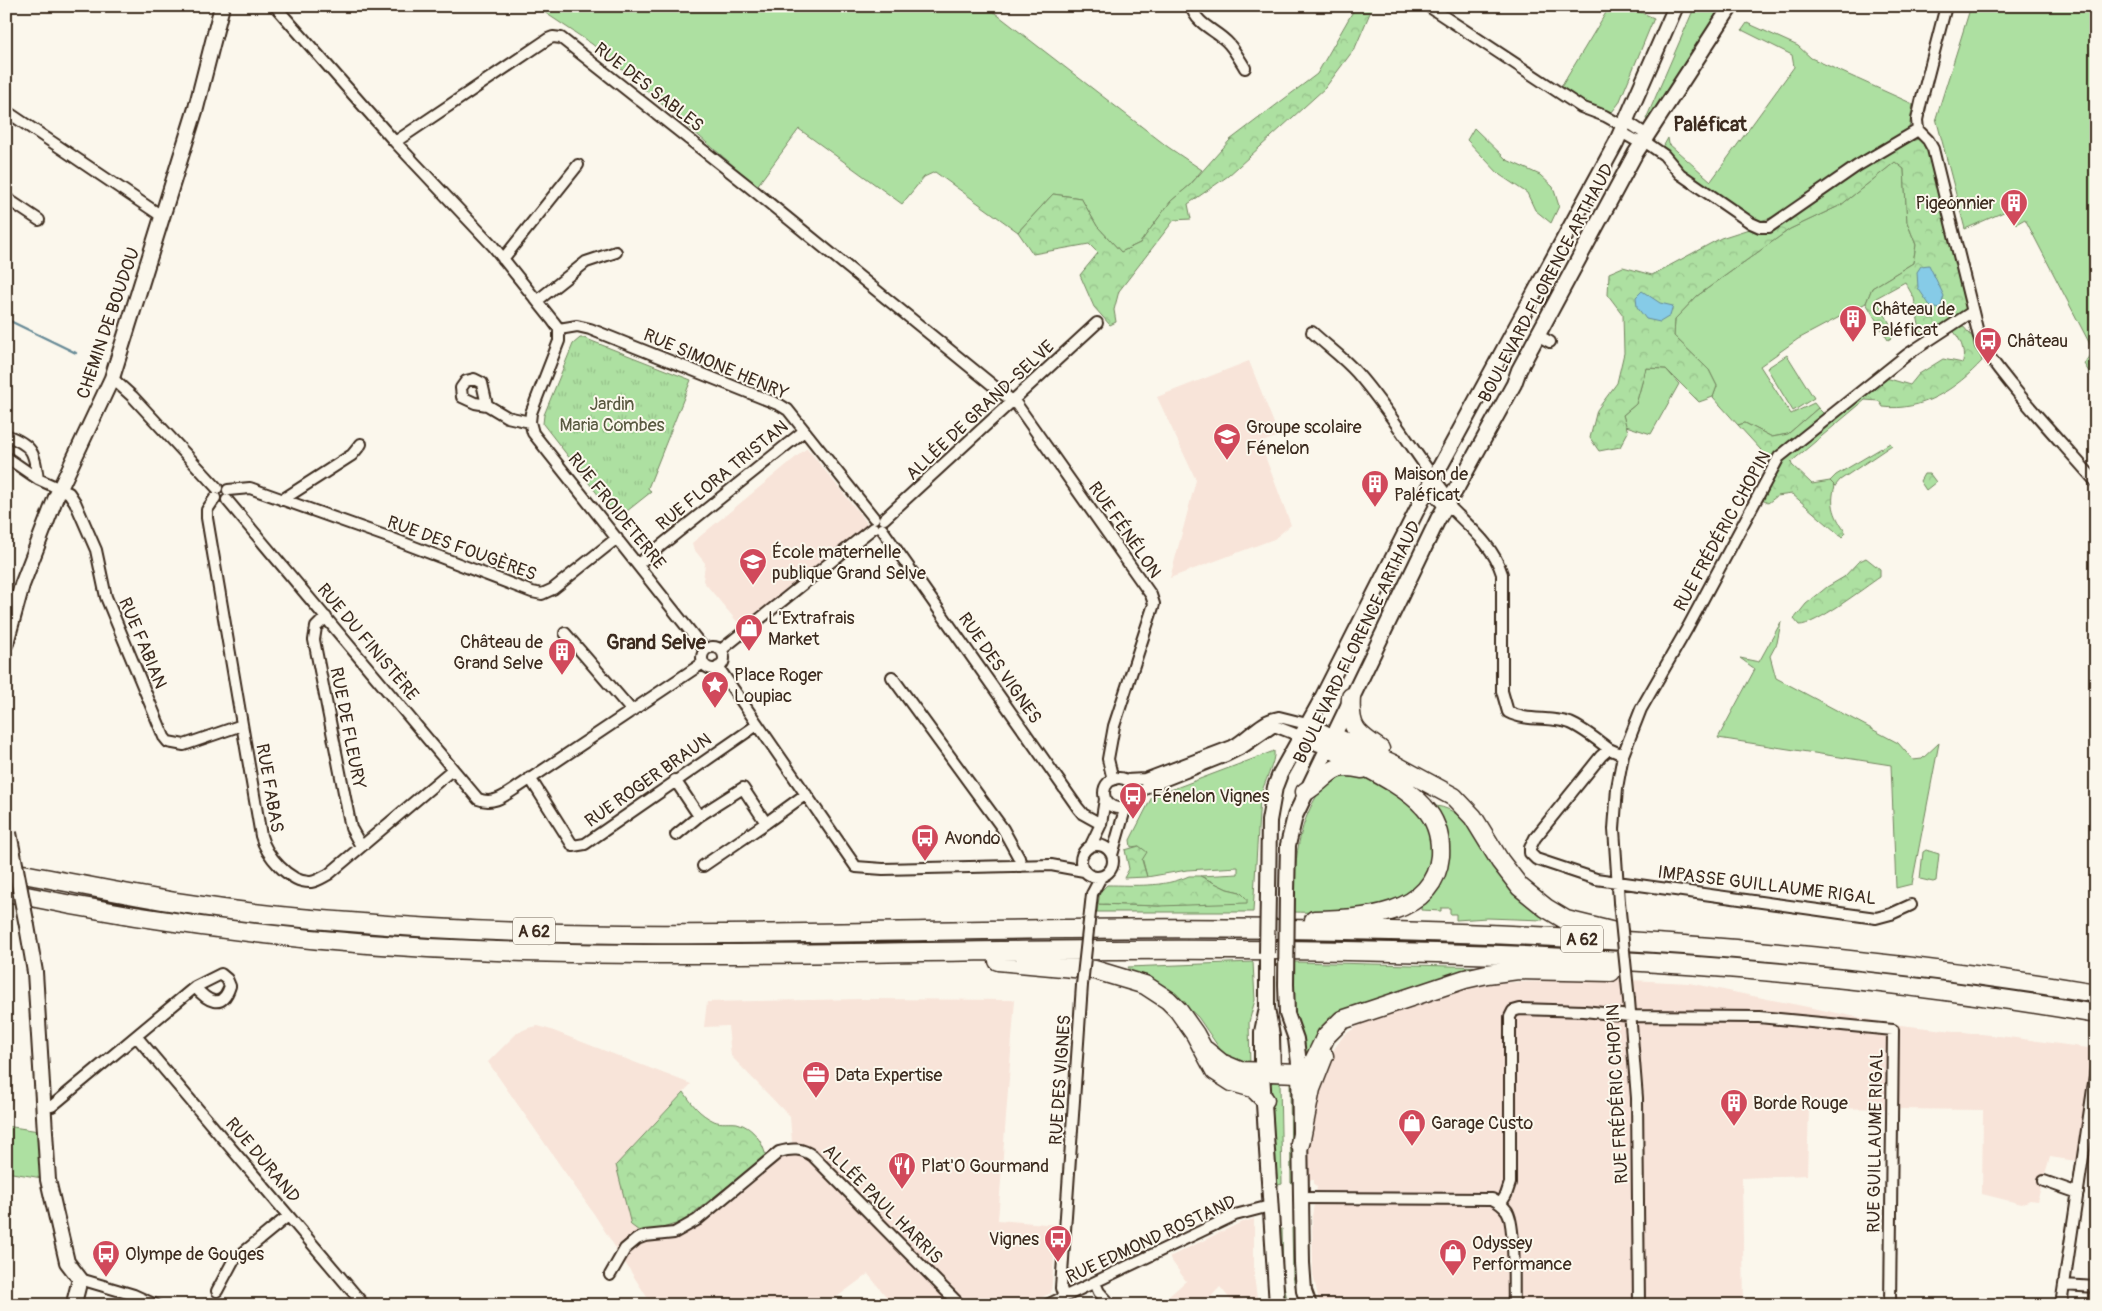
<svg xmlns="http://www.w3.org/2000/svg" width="2102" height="1311" font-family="Pangolin,sans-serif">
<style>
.built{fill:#f8e4d9}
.grass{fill:#ade0a1;stroke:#748560}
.forest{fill:url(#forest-crowns);stroke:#748560}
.park{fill:url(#park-tufts);stroke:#748560}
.water{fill:#86cbe7;stroke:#688b97}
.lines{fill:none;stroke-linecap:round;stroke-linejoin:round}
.stream{stroke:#688b97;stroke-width:2.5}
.street-casing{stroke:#3b2a1e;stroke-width:14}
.secondary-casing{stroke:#3b2a1e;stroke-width:18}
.highway-casing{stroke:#3b2a1e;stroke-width:21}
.street{stroke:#fbf7ec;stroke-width:10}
.secondary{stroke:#fbf7ec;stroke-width:14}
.highway{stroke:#fbf7ec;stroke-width:18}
.street-bridge-casing{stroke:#3b2a1e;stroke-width:14;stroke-linecap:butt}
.secondary-bridge-casing{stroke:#3b2a1e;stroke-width:18;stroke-linecap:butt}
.street-bridge{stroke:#fbf7ec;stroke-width:10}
.secondary-bridge{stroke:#fbf7ec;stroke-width:14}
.labels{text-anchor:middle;stroke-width:4;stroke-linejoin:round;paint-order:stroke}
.shield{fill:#fbf7ec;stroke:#75685c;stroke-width:1}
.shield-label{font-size:16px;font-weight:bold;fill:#3b2a1e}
.street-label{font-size:18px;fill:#3b2a1e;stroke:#fbf7ec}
.poi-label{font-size:18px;fill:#3b2a1e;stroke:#fbf7ec;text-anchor:start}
.park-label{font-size:18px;fill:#58583f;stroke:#fbf7ec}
.quarter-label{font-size:20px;font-weight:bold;fill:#3b2a1e;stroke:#fbf7ec}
</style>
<defs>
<pattern id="forest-crowns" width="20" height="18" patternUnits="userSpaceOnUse" patternTransform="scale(1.25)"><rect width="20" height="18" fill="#ade0a1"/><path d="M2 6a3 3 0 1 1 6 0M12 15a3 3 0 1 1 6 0" fill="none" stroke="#96c08a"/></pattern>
<pattern id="park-tufts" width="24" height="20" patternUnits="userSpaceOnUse" patternTransform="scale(1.25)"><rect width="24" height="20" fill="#ade0a1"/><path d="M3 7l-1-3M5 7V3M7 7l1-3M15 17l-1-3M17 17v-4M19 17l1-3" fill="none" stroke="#96c08a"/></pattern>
</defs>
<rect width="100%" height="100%" fill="#fbf7ec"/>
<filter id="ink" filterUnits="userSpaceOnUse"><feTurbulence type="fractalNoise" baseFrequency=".02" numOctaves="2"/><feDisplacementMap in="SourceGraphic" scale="10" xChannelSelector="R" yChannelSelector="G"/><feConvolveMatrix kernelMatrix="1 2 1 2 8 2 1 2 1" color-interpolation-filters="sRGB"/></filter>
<g filter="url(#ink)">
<path class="built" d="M1249,361L1279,436L1260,443L1291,525L1274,539L1170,578L1196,480L1157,397Z
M807,448L868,524L744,624H739L703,581L705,563L693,548L692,543Z
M1611,979L1689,983L1891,1024L2008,1037L2096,1049V1164L2050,1157L2037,1201L2030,1200L2022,1204L1982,1194L1983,1110L1809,1108L1807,1175L1742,1178L1744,1305H1320L1313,1275L1312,1216L1317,1187L1314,1184V1180H1309V1115L1334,1049L1344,1035L1369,1019L1485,983Z
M863,999L1015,1000L998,1220L1057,1225L1051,1293L1026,1305H893L868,1274L826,1305H652L594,1214L488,1062L517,1033L528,1028L538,1026L551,1030L691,1084L616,1165L682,1222L775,1148L792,1142L790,1117L731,1056L728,1026L704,1027L707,1002Z
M1254,1219V1276L1258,1305H1235L1220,1287L1203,1305H1159L1186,1281L1169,1257L1240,1223Z"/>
<path class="grass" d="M535,6H907L913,10L918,6H986L1168,147L1202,170L1190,185L1171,201L1140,243L1121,252L1097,226L1081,198L1053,194L1018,232L935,172L924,177L902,204L799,129L757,186L592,44Z
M1610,6H1626L1654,18L1619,103L1612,112L1584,105L1560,89Z
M1695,6H1727L1651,123L1646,119Z
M1971,6H2084L2096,13V383L2084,364L2093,350L2025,219L2016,224L2006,211L1965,229L1936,118Z
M1747,23L1798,46L1811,58L1913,104L1909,129L1819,185L1774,217L1756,222L1676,165L1663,147L1668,138L1669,144L1711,181L1794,67L1792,55L1742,30Z
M1474,128L1507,160L1540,175L1553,187L1559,206L1551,223L1535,210L1527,193L1500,175L1467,140Z
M1895,162L1904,169L1907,222L1916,245L1913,263L1872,288L1866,303L1798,339L1760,366L1791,414L1814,403L1818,408L1788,434L1772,437L1745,423L1738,425L1713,397L1717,386L1709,370L1674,336L1675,319L1697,296L1790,229L1841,205Z
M1787,355L1814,398L1793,411L1767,368Z
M1646,368L1666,369L1679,384L1651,434L1626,426L1623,415L1636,404Z
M1890,443L1892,445L1840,480L1835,486L1830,481L1836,475Z
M1781,622L1777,643L1770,656L1776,678L1898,743L1913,760L1922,759L1939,743L1912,884L1896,888L1891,765L1718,738L1755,669L1740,658L1759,662Z
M1274,751C1276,761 1263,785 1260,797L1253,912H1097L1098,904L1159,906L1240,892L1227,889L1200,876L1238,874V867L1187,870L1147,877L1139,846L1131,847L1130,840L1152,797Z
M1356,772C1392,791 1447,818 1428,869C1422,883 1410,895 1396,900C1363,913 1329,913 1294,912C1295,860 1295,823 1328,779Z
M1436,806C1471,810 1483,854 1502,879C1513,894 1528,904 1543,915V920L1487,918L1456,920V914H1450V908H1441V911L1421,910V906C1457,866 1450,855 1435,808Z
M1926,850L1939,854L1936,881L1933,882L1920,879L1923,852Z
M1253,962L1255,1000L1249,1022L1250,1067L1231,1061L1222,1052L1198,1017L1175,996L1132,973L1128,967Z
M1294,962L1490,967L1351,1010L1305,1064L1292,1010Z
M1273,1082H1280L1282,1184L1274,1186L1269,1085Z
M1290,1082H1294L1296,1182L1291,1183Z
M6,1126L39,1131L42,1178L6,1172Z
M1297,1227L1304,1305H1299L1293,1276L1292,1228Z
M1282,1229L1283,1280L1288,1305H1284L1276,1231Z"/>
<path class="forest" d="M1356,6H1373L1355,48L1325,88L1228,176L1188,204L1191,219L1174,220L1119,291L1114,310L1116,322L1110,325L1094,307L1080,275L1098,253L1089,244L1033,254L1018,232L1053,194L1081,198L1097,226L1121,252L1140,243L1171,201L1190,185L1230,140L1317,74Z
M1918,139L1927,146L1968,311L1921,336L1914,298L1905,282L1876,298L1896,335L1888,340L1866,303L1872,288L1913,263L1916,245L1907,222L1904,169L1895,162L1841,205L1790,229L1697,296L1675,319L1674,336L1709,370L1717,386L1713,397L1699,402L1666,369L1646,368L1636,404L1623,415L1628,432L1620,447L1599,451L1590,438L1597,410L1617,383L1624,353L1623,315L1608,295L1609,273L1623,267L1652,275L1721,238L1752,228L1769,230C1816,198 1863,156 1918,139Z
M1961,324L1977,342L1982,361C1957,388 1922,412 1883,407L1879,401L1865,400L1791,462L1792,465L1812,484L1830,481L1835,486C1829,505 1835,517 1846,533L1842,537L1792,494L1777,496L1768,503L1760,499L1776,466L1785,457L1886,378L1910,385L1919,374L1943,359L1963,363C1965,349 1961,340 1952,329Z
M1818,408L1826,416L1772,462L1738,425L1745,423L1772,437L1788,434Z
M1924,474H1930L1936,482L1926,490L1920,481Z
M1866,558L1880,569V577C1865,587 1815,626 1799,625L1794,619L1806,604L1827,587L1844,577L1858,562Z
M1139,846L1147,852L1142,860L1147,877L1124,878L1129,869L1125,850Z
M1189,876H1200L1227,889L1240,892L1247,899V903L1159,906L1098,904L1100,892L1107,885C1135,885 1162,888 1189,876Z
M684,1092C692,1104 699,1114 714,1121C721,1124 729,1122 737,1123C753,1127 762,1141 766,1156L682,1222L656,1230L639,1231L631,1225L616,1165Z"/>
<path class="park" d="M580,338H584L691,380L648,488L651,492L617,519L543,424L544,415L573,344Z"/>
<path class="water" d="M1929,265L1944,296L1940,309L1931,307L1918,288L1917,272L1921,266Z
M1642,291L1660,303L1673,306L1670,316L1660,322L1646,319L1637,307L1636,297Z"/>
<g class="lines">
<path class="stream" d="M6,319L76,353"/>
<defs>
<path id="street" d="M275,6L395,142L493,246L553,321L559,329V341L531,413L530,422L533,433L705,650
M1191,6C1197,26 1217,30 1229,44C1235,51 1240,60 1245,68
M1428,6L1581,107L1605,116L1623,126
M6,111L163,217
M1626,121L1647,135
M1918,130L1928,140L1933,149L1981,345C2015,394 2057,437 2096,482
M1918,130L1917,120L1921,102L1946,6
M1621,132L1642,144
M1644,141L1664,155L1680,174L1751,223L1760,227H1769L1857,166L1918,130
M395,142L548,39L553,37L561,38L747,185L1017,405L1151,595L1154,604L1114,726L1108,759L1113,780
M6,198L39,220
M503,259L578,165
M538,300L586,262L616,252
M559,329L577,326L590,329L780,405L788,410L874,518
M1312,332C1327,346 1344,358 1357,373C1392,413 1417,458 1450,499
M1537,335L1550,342
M112,378L133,397L217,488
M487,405L475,403L462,397L461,388L466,381L474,379L482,383L487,405L507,417L530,422
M6,435C33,446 34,451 38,479
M6,457L38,479L69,493L75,502L96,550L106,597L164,737L168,742L184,745L242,725
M1428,489L1445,507
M228,490L250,488L388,537L532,592L542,594L553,589L617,538
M215,498L207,510V518L261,836C266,855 289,883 311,882C318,881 323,877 329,874L453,769
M227,500L478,799C494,805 504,796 518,787L703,663
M282,500L352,455L361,444
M1447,504C1468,526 1493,544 1502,574V691L1508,712C1527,722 1550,716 1570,723C1584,729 1597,740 1609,749
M884,519L1097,323
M882,529L1078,808L1083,814L1101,824
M638,564L804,431
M326,617L316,627L314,640L351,828L361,846
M565,633L632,711
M702 658a11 11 0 1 1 22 0a11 11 0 1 1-22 0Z
M721,650L873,528
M718,667L856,867L883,869L1051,865L1084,871
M892,677L1003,829L1019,858L1021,866
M1623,755L1609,749L1601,756L1535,838L1530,848V853L1536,859L1596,879L1876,918L1891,914L1911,905
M530,778L573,846L585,844L757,725
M1104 793a15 15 0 1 1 30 0a15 15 0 1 1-30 0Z
M675,780L699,816L743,788L766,823L806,794
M1126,780L1145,779L1232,746C1249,737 1259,720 1279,717L1307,724
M1133,797L1148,787L1226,756L1244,747L1273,727H1277L1300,736
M676,835L699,816
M1081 861a16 16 0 1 1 32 0a16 16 0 1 1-32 0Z
M1091,845L1101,824L1105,799
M1112,855L1126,806
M703,866L766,823
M1092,894L1101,877
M1619,902L1614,829L1617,788L1623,755L1641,709L1688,627L1779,457L1908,354L1972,312
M1629,1000L1637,1098L1639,1305
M136,1036L364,1305
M44,1106H52L195,987L221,974L227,979L230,986C222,1011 207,1001 195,987
M2044,1181L2078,1193
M1301,1198L1492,1199C1498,1202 1503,1205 1507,1211C1516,1225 1513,1285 1514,1305
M1501,1203L1506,1195L1510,1183V1017L1513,1011L1520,1009L1584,1011L1630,1016L1759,1017L1893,1030L1890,1305
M610,1275L625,1249L637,1239L645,1236L674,1233L697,1220L779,1152C792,1148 802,1148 813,1156L960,1305
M80,1279L134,1295L156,1305
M1095,1283L1099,1292L1111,1305
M2064,1285L2096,1287
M217,1291L233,1261L288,1216
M1064,1297L1061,1288L1082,985
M1047,1305L1235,1215L1270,1206
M2061,1305L2096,1069"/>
<path id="secondary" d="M6,643L22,585L56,497L112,378L196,108L222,6
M1307,724L1332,736
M1300,736L1327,747
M1268,892L1269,821L1275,787L1280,774L1318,706L1423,498L1616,143L1676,6
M1287,892L1288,845L1295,816L1438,519L1458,486L1514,384L1519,370L1635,154L1731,6
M27,926L35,972L48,1180L67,1262L80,1279L75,1299L76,1305
M1267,953V1008L1272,1036L1273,1073
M1286,984L1287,1014L1296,1039L1299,1063L1302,1263L1304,1291L1309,1305
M1267,1008L1262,1032V1073L1277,1305"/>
<path id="highway" d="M1351,697C1349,727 1355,733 1380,749
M1332,736L1393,764L1454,797L1473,817L1500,861L1520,887L1546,908L1566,920L1619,933
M1305,792C1330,777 1329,761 1362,769
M6,871C65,881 123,894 182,903C238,912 294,918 350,922C588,943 828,931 1066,929C1408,925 1758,937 2096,993
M6,892C168,926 332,946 497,951C701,958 905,951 1109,950C1438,948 1771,957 2096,1014
M1314,920C1360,919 1434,917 1440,856C1441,838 1436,820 1424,807C1405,785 1364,767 1338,752L1327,747
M998,961L1095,970L1145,985L1168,1000L1178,1010L1195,1034L1215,1071L1232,1082L1253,1088L1265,1100
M1205,1050L1221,1063L1240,1071L1299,1073L1312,1065L1326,1036L1342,1020L1465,979L1487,974L1518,970L1611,972
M1300,1144L1311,1089L1324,1056"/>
</defs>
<use href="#street" class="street-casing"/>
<use href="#secondary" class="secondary-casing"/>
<use href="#highway" class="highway-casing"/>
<use href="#street" class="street"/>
<use href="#secondary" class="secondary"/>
<use href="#highway" class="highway"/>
<defs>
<path id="street-bridge" d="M1619,902L1629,1000
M1082,985L1092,894"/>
<path id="secondary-bridge" d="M9,833L27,926
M1267,953L1268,892
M1286,984L1287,892"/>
</defs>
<use href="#street-bridge" class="street-bridge-casing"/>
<use href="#secondary-bridge" class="secondary-bridge-casing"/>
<use href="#street-bridge" class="street-bridge"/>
<use href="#secondary-bridge" class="secondary-bridge"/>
</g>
</g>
<defs>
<symbol id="building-pin" viewBox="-11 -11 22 30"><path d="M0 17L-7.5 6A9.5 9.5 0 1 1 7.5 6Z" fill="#d1495b" stroke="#fbf7ec"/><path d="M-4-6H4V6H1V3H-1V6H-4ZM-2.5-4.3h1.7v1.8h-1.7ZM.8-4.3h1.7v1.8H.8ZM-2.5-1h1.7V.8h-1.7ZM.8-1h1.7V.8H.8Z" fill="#fff"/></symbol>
<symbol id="bus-pin" viewBox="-11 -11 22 30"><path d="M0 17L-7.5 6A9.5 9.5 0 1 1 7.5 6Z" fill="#d1495b" stroke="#fbf7ec"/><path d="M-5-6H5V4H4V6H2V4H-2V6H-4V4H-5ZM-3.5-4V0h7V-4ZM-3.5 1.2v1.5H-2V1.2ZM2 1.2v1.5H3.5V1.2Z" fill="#fff"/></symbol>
<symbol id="school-pin" viewBox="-11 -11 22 30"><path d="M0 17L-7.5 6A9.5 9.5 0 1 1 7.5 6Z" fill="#d1495b" stroke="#fbf7ec"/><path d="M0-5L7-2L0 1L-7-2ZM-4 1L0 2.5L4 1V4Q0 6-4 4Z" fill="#fff"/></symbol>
<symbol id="shop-pin" viewBox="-11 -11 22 30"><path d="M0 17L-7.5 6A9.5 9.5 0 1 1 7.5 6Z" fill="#d1495b" stroke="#fbf7ec"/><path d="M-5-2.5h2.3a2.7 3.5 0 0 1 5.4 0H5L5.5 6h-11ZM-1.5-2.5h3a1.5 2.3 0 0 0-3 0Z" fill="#fff"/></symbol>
<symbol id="sight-pin" viewBox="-11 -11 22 30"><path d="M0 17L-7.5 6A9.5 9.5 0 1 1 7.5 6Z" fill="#d1495b" stroke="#fbf7ec"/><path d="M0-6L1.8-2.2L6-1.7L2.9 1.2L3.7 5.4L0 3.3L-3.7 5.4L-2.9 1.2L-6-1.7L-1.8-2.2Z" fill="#fff"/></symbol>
<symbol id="office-pin" viewBox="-11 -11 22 30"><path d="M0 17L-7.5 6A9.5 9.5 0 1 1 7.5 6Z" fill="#d1495b" stroke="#fbf7ec"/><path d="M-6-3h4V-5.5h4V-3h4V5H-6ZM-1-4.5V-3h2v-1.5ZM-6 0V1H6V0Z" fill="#fff"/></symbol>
<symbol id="restaurant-pin" viewBox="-11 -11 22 30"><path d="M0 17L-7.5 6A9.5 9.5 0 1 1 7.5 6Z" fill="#d1495b" stroke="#fbf7ec"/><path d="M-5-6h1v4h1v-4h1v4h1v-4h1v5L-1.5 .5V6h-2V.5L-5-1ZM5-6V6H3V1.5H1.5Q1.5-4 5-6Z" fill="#fff"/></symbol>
</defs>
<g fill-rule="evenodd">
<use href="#building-pin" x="1998" y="187" width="32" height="43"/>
<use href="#building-pin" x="1837" y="303" width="32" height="43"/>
<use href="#bus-pin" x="1972" y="325" width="32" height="43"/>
<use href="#school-pin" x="1211" y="421" width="32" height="43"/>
<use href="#building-pin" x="1359" y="468" width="32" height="43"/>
<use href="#school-pin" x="737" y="546" width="32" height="43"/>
<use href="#shop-pin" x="733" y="612" width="32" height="43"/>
<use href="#building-pin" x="546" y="636" width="32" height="43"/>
<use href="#sight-pin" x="699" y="669" width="32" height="43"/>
<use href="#bus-pin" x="1117" y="780" width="32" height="43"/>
<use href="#bus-pin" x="909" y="822" width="32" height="43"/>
<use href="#office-pin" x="800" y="1059" width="32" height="43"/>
<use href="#building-pin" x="1718" y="1087" width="32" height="43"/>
<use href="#shop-pin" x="1396" y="1107" width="32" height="43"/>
<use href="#restaurant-pin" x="886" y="1150" width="32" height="43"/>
<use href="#bus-pin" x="1042" y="1223" width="32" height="43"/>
<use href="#shop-pin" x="1437" y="1237" width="32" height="43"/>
<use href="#bus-pin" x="90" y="1238" width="32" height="43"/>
</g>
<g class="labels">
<g class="shield">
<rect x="513" y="917.5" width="42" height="27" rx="4"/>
<rect x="1561" y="925.5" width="42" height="27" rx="4"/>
</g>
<g class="shield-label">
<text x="534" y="937">A 62</text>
<text x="1582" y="945">A 62</text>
</g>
<g class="street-label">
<text transform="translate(649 87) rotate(38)" y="6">RUE DES SABLES</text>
<text transform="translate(1546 283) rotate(-62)" y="6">BOULEVARD FLORENCE ARTHAUD</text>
<text transform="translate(108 323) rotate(-71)" y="6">CHEMIN DE BOUDOU</text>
<text transform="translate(716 364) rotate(23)" y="6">RUE SIMONE HENRY</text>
<text transform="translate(980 410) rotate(-43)" y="6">ALLÉE DE GRAND-SELVE</text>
<text transform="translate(722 475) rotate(-39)" y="6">RUE FLORA TRISTAN</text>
<text transform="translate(617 511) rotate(51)" y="6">RUE FROIDETERRE</text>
<text transform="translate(1125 530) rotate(55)" y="6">RUE FÉNÉLON</text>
<text transform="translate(1722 531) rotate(-61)" y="6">RUE FRÉDÉRIC CHOPIN</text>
<text transform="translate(462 548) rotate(20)" y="6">RUE DES FOUGÈRES</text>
<text transform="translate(368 642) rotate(50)" y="6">RUE DU FINISTÈRE</text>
<text transform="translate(1357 642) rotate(-64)" y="6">BOULEVARD FLORENCE ARTHAUD</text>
<text transform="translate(143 643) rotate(67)" y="6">RUE FABIAN</text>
<text transform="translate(1000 668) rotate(55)" y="6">RUE DES VIGNES</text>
<text transform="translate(348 728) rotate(79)" y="6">RUE DE FLEURY</text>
<text transform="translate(648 780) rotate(-35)" y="6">RUE ROGER BRAUN</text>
<text transform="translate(270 788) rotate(80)" y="6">RUE FABAS</text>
<text transform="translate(1767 885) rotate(7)" y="6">IMPASSE GUILLAUME RIGAL</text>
<text transform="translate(1060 1080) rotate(-86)" y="6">RUE DES VIGNES</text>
<text transform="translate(1617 1094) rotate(-93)" y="6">RUE FRÉDÉRIC CHOPIN</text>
<text transform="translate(1875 1141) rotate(-89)" y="6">RUE GUILLAUME RIGAL</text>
<text transform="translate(263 1160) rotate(50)" y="6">RUE DURAND</text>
<text transform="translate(883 1204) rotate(45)" y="6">ALLÉE PAUL HARRIS</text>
<text transform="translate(1151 1239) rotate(-25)" y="6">RUE EDMOND ROSTAND</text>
</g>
<g class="poi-label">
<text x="1995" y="209" text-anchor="end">Pigeonnier</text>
<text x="1872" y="315">Château de<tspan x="1872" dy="21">Paléficat</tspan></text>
<text x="2007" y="347">Château</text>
<text x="1246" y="433">Groupe scolaire<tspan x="1246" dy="21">Fénelon</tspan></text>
<text x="1394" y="480">Maison de<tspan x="1394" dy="21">Paléficat</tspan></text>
<text x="772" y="558">École maternelle<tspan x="772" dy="21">publique Grand Selve</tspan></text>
<text x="768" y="624">L'Extrafrais<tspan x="768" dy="21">Market</tspan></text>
<text x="543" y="648" text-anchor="end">Château de<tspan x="543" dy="21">Grand Selve</tspan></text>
<text x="734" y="681">Place Roger<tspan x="734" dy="21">Loupiac</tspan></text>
<text x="1152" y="802">Fénelon Vignes</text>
<text x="944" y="844">Avondo</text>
<text x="835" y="1081">Data Expertise</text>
<text x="1753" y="1109">Borde Rouge</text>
<text x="1431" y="1129">Garage Custo</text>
<text x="921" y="1172">Plat'O Gourmand</text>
<text x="1039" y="1245" text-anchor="end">Vignes</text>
<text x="1472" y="1249">Odyssey<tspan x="1472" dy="21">Performance</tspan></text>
<text x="125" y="1260">Olympe de Gouges</text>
</g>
<g class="park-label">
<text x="612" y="410">Jardin<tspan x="612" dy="21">Maria Combes</tspan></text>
</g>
<g class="quarter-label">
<text x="1710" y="131">Paléficat</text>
<text x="656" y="649">Grand Selve</text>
</g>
</g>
<rect width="2102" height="1311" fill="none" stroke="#fbf7ec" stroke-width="25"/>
<rect x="12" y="12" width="2077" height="1286" fill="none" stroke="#3b2a1e" stroke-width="2" filter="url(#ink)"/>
</svg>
